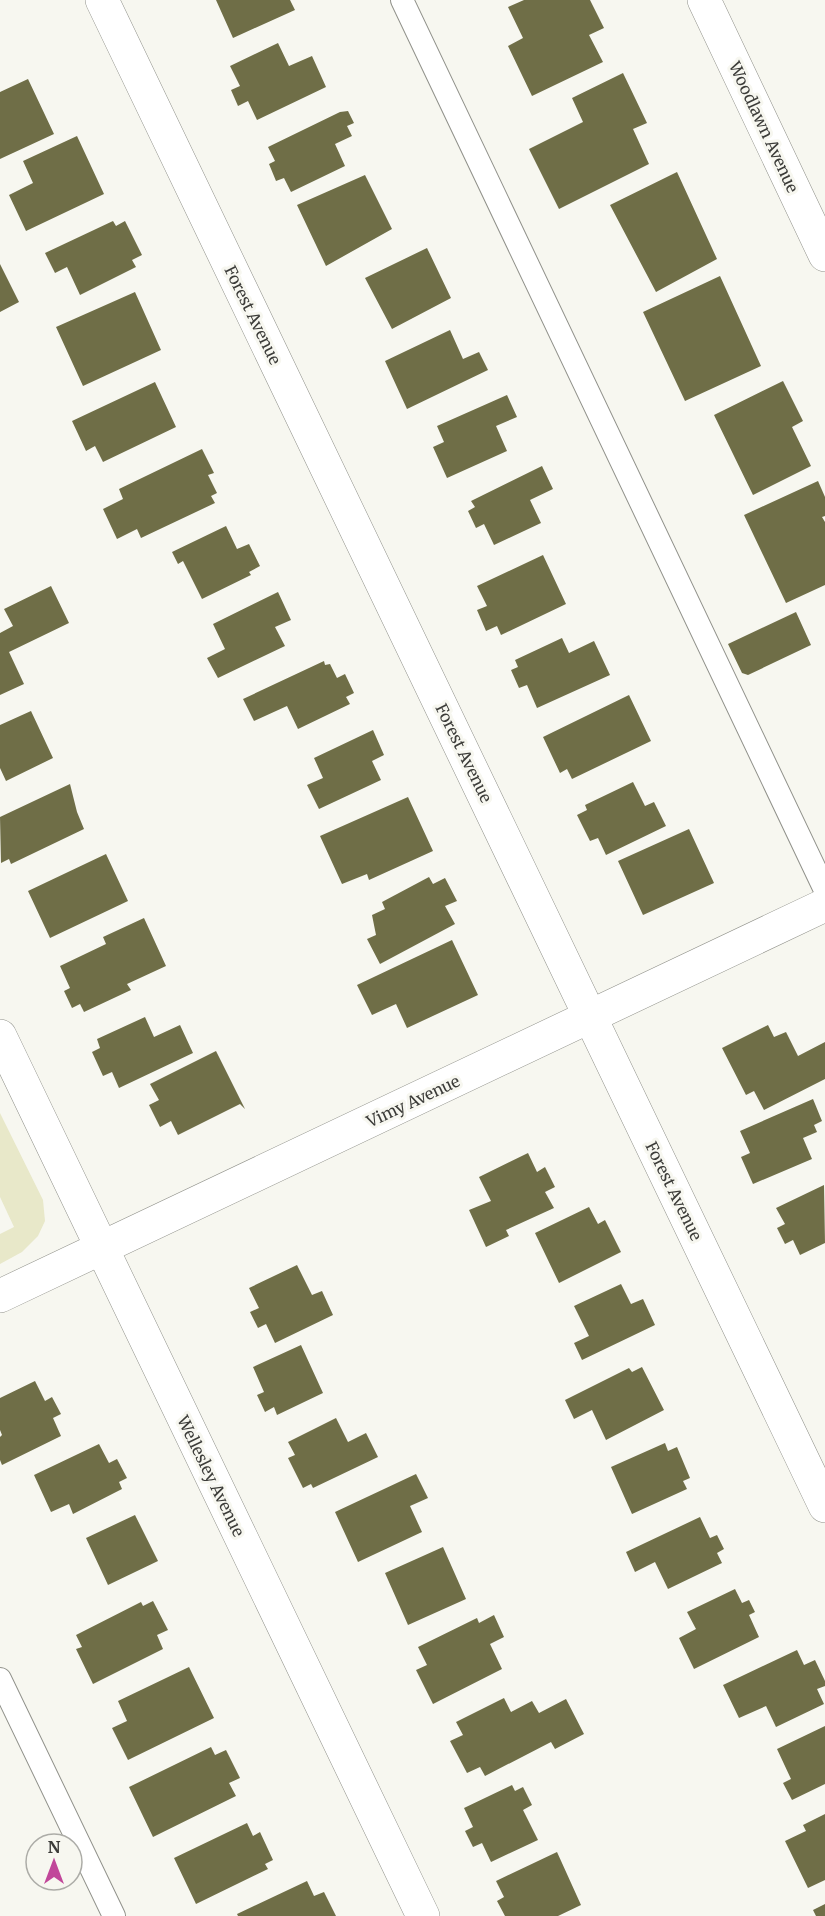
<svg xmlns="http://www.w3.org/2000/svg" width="825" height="1916" font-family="Merriweather,serif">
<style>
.green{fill:#e8e8c9}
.building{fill:#6f6e47}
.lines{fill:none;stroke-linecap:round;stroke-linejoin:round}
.lane-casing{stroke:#91928b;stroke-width:24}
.street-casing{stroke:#91928b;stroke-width:34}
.lane{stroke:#fff;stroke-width:22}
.street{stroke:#fff;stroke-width:33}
.labels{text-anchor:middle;stroke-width:6;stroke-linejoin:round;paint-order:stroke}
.street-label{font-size:16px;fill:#3c3c39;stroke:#f7f7f0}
</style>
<rect width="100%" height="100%" fill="#f7f7f0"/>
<path class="green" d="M0,1113L43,1200L45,1221L38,1236L22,1252L0,1264V1234L14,1227L0,1197Z"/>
<path class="building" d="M216,0H290L295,10L233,38Z
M524,0H590L604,28L589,35L603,62L532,96L508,46L523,38L508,7Z
M278,43L289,66L312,56L326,87L257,120L248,101L238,106L231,90L240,86L230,66Z
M623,73L647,123L633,129L649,164L559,209L529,149L583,122L572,98Z
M28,79L54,134L0,159V92Z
M348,111L354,123L347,126L352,136L335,144L345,166L291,192L284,178L276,181L269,164L275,161L268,147L340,112Z
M77,136L104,194L26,231L9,195L33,183L23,161Z
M677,172L717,259L656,292L610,205Z
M365,175L392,229L326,266L297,205Z
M113,221L116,226L125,221L142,255L132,260L136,267L80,295L67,267L55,273L45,253Z
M427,248L451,298L392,329L365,278Z
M0,264L19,302L0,312Z
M720,276L761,366L685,401L643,312Z
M135,292L161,350L83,386L56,327Z
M450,330L463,359L479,352L488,370L407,409L385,361Z
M783,381L803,421L792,427L811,466L753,495L714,415Z
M155,382L176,427L103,462L95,446L86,451L72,421Z
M507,395L517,417L496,426L507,451L447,478L433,447L444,442L437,426Z
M202,449L214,473L208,475L217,493L211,496L215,503L141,538L137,529L117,539L103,509L123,499L119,489Z
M542,466L553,489L530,500L541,523L494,545L484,524L476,528L468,511L475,507L471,501Z
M818,481L825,497V516L822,517L825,522V585L786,603L744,515Z
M226,526L237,549L249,544L260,566L249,572L251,575L202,599L183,561L178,564L172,552Z
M543,555L566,604L501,635L497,626L486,631L477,610L487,606L477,586Z
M51,586L69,623L9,652L24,684L0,695V633L13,626L4,609Z
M278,592L291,620L275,627L285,646L218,678L207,658L225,649L213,624Z
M796,612L811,645L748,675L742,673L728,644Z
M562,638L569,653L594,641L610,675L537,708L527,685L519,688L511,670L518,667L515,660Z
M324,661L325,665L330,664L337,678L345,674L354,693L346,697L350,704L298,729L287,706L254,721L243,699Z
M629,695L651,741L572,779L567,769L560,773L543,737Z
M31,711L53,758L6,781L0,768V725Z
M373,730L384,755L372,761L381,780L319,809L307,785L323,778L314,758Z
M633,782L645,806L654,802L666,826L606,855L598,838L590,841L577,815L587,810L585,805Z
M70,784L77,812L84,829L11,864L9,859L1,863L0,817Z
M408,797L433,851L369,880L367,874L342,884L320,836Z
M689,829L714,883L643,915L618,861Z
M106,854L128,901L50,938L28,891Z
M429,877L433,884L445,878L457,901L445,906L455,924L380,964L367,939L376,935L372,915L385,909L382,902Z
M144,918L166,966L127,984L131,990L84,1012L80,1004L72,1008L64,991L70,988L60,966L106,944L103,937Z
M452,940L478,995L407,1028L396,1004L372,1015L357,985Z
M145,1017L154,1037L180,1025L193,1053L119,1088L112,1072L103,1076L92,1052L100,1048L97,1039Z
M768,1025L774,1037L786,1032L798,1056L825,1042V1079L764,1110L754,1091L746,1095L722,1048Z
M216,1051L245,1109L240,1104L178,1135L171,1121L160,1127L149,1105L159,1100L150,1084Z
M813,1099L822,1121L814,1125L817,1132L803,1138L812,1159L753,1184L741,1157L750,1153L740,1131Z
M528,1153L537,1172L545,1167L555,1187L545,1192L554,1208L506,1230L509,1236L486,1247L469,1210L491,1201L479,1177Z
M824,1185L825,1243L800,1255L793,1240L785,1244L777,1228L785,1224L776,1208Z
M589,1207L598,1224L605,1220L621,1252L559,1283L535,1233Z
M297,1265L312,1295L322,1291L333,1315L275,1343L266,1324L258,1328L250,1312L259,1308L249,1288Z
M621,1284L631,1304L643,1299L655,1325L582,1360L574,1343L589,1336L574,1306Z
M301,1345L323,1393L277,1415L274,1407L265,1412L257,1395L264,1392L253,1367Z
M642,1367L664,1410L606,1440L592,1410L574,1419L565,1400L629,1368L632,1372Z
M35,1381L45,1401L52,1397L61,1414L53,1418L61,1436L2,1465L0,1460V1437L2,1435L0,1430V1398Z
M336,1418L348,1442L366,1433L378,1457L313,1488L311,1484L303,1488L288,1458L295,1455L288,1442Z
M665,1443L668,1451L677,1447L690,1478L683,1481L687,1489L632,1514L611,1467Z
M99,1444L109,1463L117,1459L127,1478L119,1482L122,1489L73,1514L69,1504L51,1512L34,1475Z
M416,1474L428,1498L410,1506L422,1532L358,1562L335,1512Z
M135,1515L158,1561L108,1585L86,1538Z
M700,1517L710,1538L717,1535L724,1549L717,1553L722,1563L668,1589L655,1562L635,1572L626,1552Z
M443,1547L466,1599L408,1625L385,1573Z
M735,1589L742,1603L749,1600L755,1612L749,1615L759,1637L694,1669L679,1638L696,1629L687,1612Z
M153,1601L168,1630L157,1635L163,1649L93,1684L76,1649L82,1647L76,1635L141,1602L143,1606Z
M494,1615L504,1637L490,1644L502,1669L433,1704L416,1670L427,1665L418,1647L477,1618L479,1623Z
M797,1650L804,1665L815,1660L825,1681V1686L817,1689L824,1704L776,1727L766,1706L739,1718L723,1685Z
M189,1667L214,1718L128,1760L112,1728L127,1721L118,1701Z
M504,1698L511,1712L532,1701L539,1713L566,1699L584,1734L555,1749L551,1742L485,1776L480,1767L467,1773L450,1741L463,1735L456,1722Z
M825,1726V1784L792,1800L783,1783L791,1779L777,1749Z
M211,1747L215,1755L226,1750L240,1778L229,1783L236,1796L153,1837L129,1787Z
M512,1785L515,1791L523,1787L532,1805L523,1810L538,1840L491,1862L482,1843L473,1847L465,1831L473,1827L464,1808Z
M825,1814V1880L808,1888L785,1841L806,1831L803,1825Z
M247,1823L253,1836L260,1832L273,1860L265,1864L268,1869L196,1904L174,1858Z
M557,1852L581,1905L558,1916H505L497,1901L504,1897L496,1881Z
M307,1881L314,1896L324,1892L336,1916H238L237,1914Z
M825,1904V1916H816L813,1910Z"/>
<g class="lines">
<defs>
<path id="lane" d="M402,0L825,890
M0,1679L114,1916"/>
<path id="street" d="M102,0L825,1506
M704,0L825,255
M0,1036L423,1916
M0,1296L825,905"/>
</defs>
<use href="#lane" class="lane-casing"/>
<use href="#street" class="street-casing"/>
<use href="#lane" class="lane"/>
<use href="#street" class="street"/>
</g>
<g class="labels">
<g class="street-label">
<text transform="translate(764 127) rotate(65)" y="6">Woodlawn Avenue</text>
<text transform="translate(253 315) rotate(64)" y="6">Forest Avenue</text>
<text transform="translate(464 753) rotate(64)" y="6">Forest Avenue</text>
<text transform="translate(413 1101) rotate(-25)" y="6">Vimy Avenue</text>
<text transform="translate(674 1191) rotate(64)" y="6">Forest Avenue</text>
<text transform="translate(211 1476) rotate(64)" y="6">Wellesley Avenue</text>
</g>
</g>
<g transform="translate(54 1862)"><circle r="28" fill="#f7f7f0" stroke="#acaca7" stroke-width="1.5"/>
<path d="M0-4.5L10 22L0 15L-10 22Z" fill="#c1479a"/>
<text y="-9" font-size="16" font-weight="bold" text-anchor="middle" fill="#3c3c39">N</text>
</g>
</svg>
